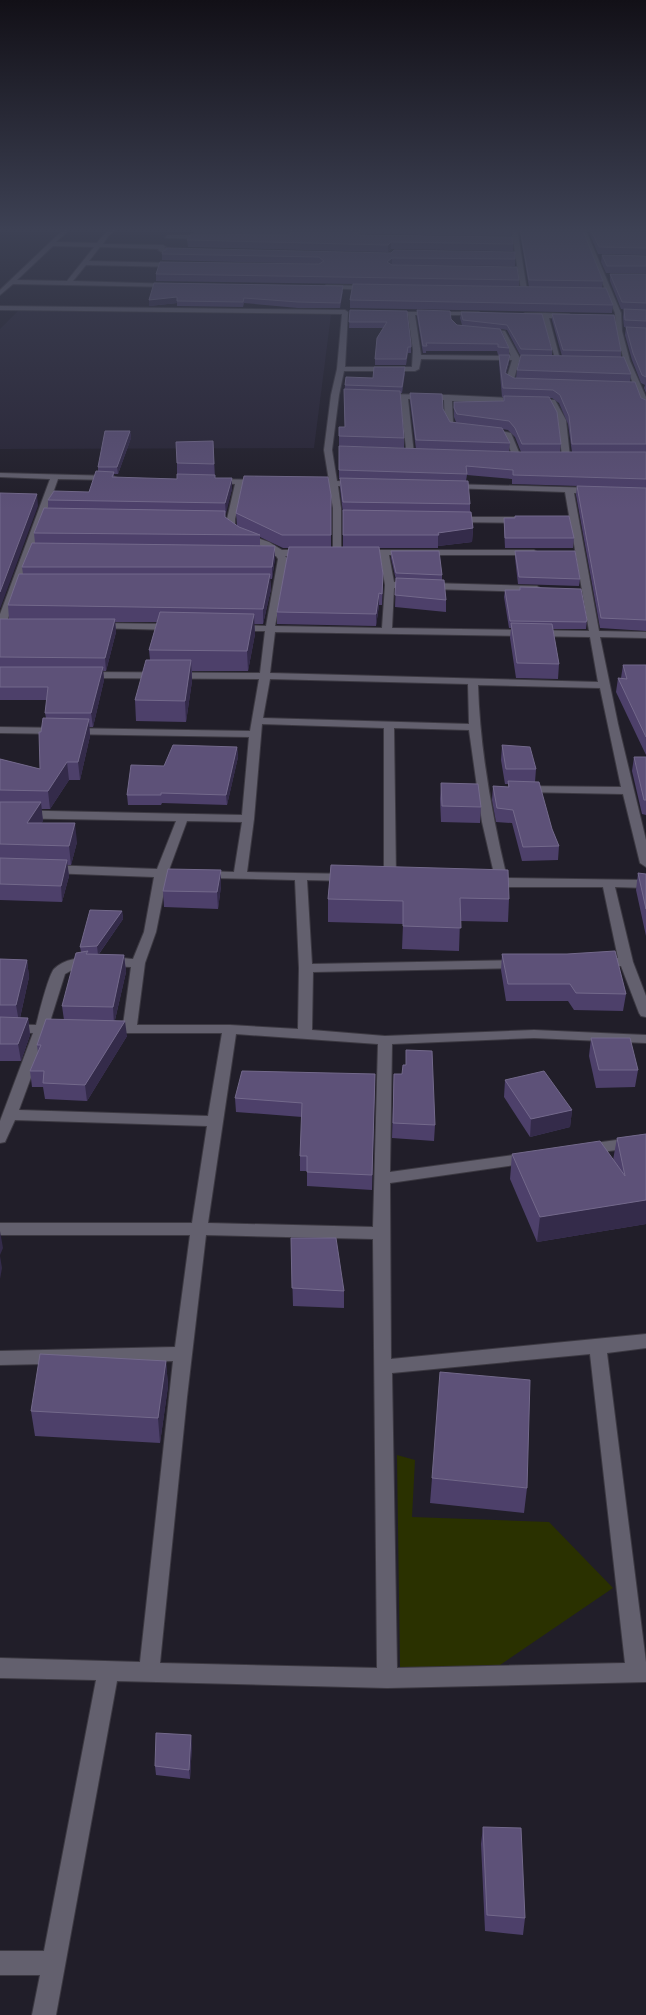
<svg xmlns="http://www.w3.org/2000/svg" width="646" height="2015" font-family="'Fira Sans',sans-serif">
<style>
.built{fill:#292536}
.green{fill:#2a3100}
.lines{fill:none;stroke-linecap:round;stroke-linejoin:round}
.minor-casing{stroke:#3c3942;stroke-width:2}
.trunk-casing{stroke:#3c3942;stroke-width:2}
.minor{fill:#63606e;fill-rule:evenodd}
.trunk{fill:#ca868d;fill-rule:evenodd}
.wall{fill:#4d406a;fill-rule:evenodd}
.shaded-wall{fill:#342b4a}
.building{fill:#5d5178;stroke:#73698b}
</style>
<rect width="100%" height="100%" fill="#211e29"/>
<path class="built" d="M18,311L331,315L314,448L0,449V329Z"/>
<path class="green" d="M397,1455L415,1460L412,1517L549,1522L613,1588L500,1665L400,1668Z"/>
<g class="lines">
<defs>
<path id="minor" d="M65,228H71L56,242L97,243C103,235 108,228 120,228L109,235L103,244L163,245L166,247L164,248L188,251L185,253L161,252L158,250L159,249L100,247L89,261L176,263L179,265L176,267L86,265L73,281L174,284L172,287L13,284L0,295V290ZM53,246L94,247L67,281L17,280Z
M355,228H361L359,237L373,239L370,241L354,239Z
M511,228H517L527,290L524,292L521,290Z
M579,228H585L621,313L622,331L630,361L646,397V408L642,406L624,361L616,331L615,313Z
M167,235H206L209,237L206,239L165,238Z
M326,285L369,286L372,288L369,290L324,288Z
M0,306L345,310L348,312L345,367H412L413,350L408,315H388L386,314V312H479L482,314L481,315H415L421,355L511,356L501,334L480,330L483,328L505,331L520,358L514,379L528,384C522,388 512,384 506,380L512,360L421,359L419,369L415,371H344L339,395L332,450L337,481L358,482L362,484L358,486H338L341,508V552L337,555L333,552V508L329,486L312,485L308,483L312,481H329L324,450L331,395L337,369L342,314L0,310Z
M545,313L569,314L572,316L569,318H549L560,359L555,358L542,317H525L522,315L525,313Z
M380,394L448,395L555,400L566,420L570,457L566,459L562,457L558,420L549,404L452,401L453,422L464,427L465,429L461,431L450,429L445,423L444,400L408,399L414,454L407,456L400,399L383,398H380Z
M484,428L511,433L521,457L520,459L513,457L505,437L484,432Z
M0,473L113,476L117,478L113,480L58,479L5,627L0,630V614L50,479L0,477Z
M211,479L263,480L264,482L260,484H244L235,519V527L246,534L269,542L282,550H307L312,553L307,556H285L288,559L275,626L382,628L385,585L380,555H361L357,552L358,550H534L539,553L537,555H389L394,582L537,586L542,589L537,592L394,588L392,628L589,631L565,492L449,488L445,486L449,484L595,488L599,491L595,494L574,493L599,631L646,632V638L600,637L618,724L646,840V867L640,863L623,794L522,792L516,789L522,786L621,787L600,688L478,685C480,751 492,815 507,878L646,880V888L615,887L633,962L646,996V1017L641,1016L639,1013L621,966H600L593,962L600,958H618L603,887H502L489,886L483,882L485,879L495,878L482,822L469,730L394,728L396,878L390,882L384,878V728L262,724L254,819L247,872L352,874L354,877L352,880L348,881L307,880L312,964L521,960L528,964L521,968L313,972L312,1030L385,1036L534,1030L646,1035V1043L534,1038L392,1044L390,1172L529,1153L534,1154L537,1158L534,1162L529,1163L390,1183L391,1359L646,1334V1348L607,1353L646,1662V1682L387,1688L117,1681L56,2015H32L40,1975H0V1951H44L96,1680L0,1678V1658L140,1662L173,1361L0,1365V1351L175,1347L190,1235H0V1223H192L207,1126L15,1120L5,1142L0,1143V1121L33,1033L0,1032V1024L36,1025C39,1014 48,976 54,969C70,952 112,957 133,959L144,932L154,877L49,873L43,869L49,865L157,869L176,821L0,818V810L242,815L249,737L0,733V727L250,731L259,679L86,678L81,675L86,672L260,673L265,631H237L232,628L237,625L266,626L278,559L276,556L255,555V551L271,550L240,538L228,530L227,519L235,484L214,483L210,481ZM275,632L590,637L598,682L270,673ZM270,679L468,684L469,724L263,718ZM187,821L242,822L234,872L169,870ZM167,877L295,880L299,968L298,1029L230,1025H137L145,963L156,932ZM86,965L131,967L123,1025L102,1027L100,1030L102,1033H222L208,1116L19,1110L47,1034L66,1033L68,1030L66,1027L49,1025L65,974L72,970ZM236,1034L378,1044L373,1227L208,1223ZM206,1235L373,1239L377,1668L160,1663L187,1397ZM590,1354L625,1663L397,1668L392,1373Z
M455,517H523L527,520L523,523L452,522L451,520Z
M97,623L173,624L178,627L173,630L94,628V624Z
M646,1136V1146L587,1154L582,1153L579,1149L582,1145L587,1144Z"/>
<path id="trunk" d="M584,228H646V232L587,230Z"/>
</defs>
<use href="#minor" class="minor-casing"/>
<use href="#trunk" class="trunk-casing"/>
<use href="#minor" class="minor"/>
<use href="#trunk" class="trunk"/>
</g>
<path class="wall" d="M194,228H354L353,231L358,235L513,244V251L391,249L388,252L188,247L187,240L289,235L194,233Z
M361,228L511,229V236L361,234Z
M519,228H582L603,281L602,288L613,305L612,313L350,308V300L353,284L156,281V274L320,264L162,260V254L515,259V266L391,265L519,280V286L529,287Z
M589,228H646V255L598,254L589,232Z
M602,255L646,256V273H606L601,262Z
M610,274H646V310L621,309L610,281Z
M343,291L340,308H298L244,303L243,307L177,306V303L149,306V300Z
M624,309L646,310V328L624,327L623,317Z
M350,310L407,311L411,344V353H408L406,365H375V359L384,328H349Z
M417,310L451,319L457,325H462L460,318L461,312L542,314L552,350V355L562,356L552,320V314L621,351V357L631,374L630,382L641,398L646,400V488L512,484V479L467,475L466,481L470,504V512L473,528L472,542L438,546V548H379L383,585L382,605H379L376,626L277,624V612L289,548H283L260,537V545L275,558L272,579H270L271,589L263,624H254L255,634L248,671H192V681L186,722L136,721L135,700L150,660L149,650L157,622H115L116,632L106,671H103L104,680L93,727H89L90,736L80,780H69L50,809H41L43,821L41,823L77,842L71,865H67L69,876L62,902L0,900V759L40,769L41,732L46,718L45,713L47,700H0V619H9L8,605L23,574L22,567L35,543L34,533L48,509V500L89,492L98,471V467L130,431L131,438L118,474H114V478L177,479V463L213,441L215,478L232,489L225,514V517L237,526L236,513L331,495V547H343V513L340,488V479H339V446L416,449L410,402V393L443,409L450,422H456L454,417V402L503,401V397H502L499,363V355H498L497,351H426V353H423L417,317ZM501,329L507,330L520,355H521L517,370L516,378L577,380L514,378L506,374L509,363V348ZM549,398H552L559,403L568,424L572,452H560L561,444ZM502,429L508,430L515,437L521,452H509L510,443Z
M626,327L646,328V393L644,388L645,385L641,383L632,360L625,335Z
M405,373L402,393H400L404,438V448L339,446V427H345L344,399L345,385L373,378Z
M577,486L646,488V631L600,628L576,495Z
M504,518L574,538L573,548H505L504,527Z
M391,551L442,575V580L446,600V612L395,607L396,580L391,558Z
M515,551L580,579L579,586L518,584L515,558Z
M520,587L587,620L586,629H553L559,664L558,679L516,678L510,638L511,628H509L504,597L505,590H520Z
M623,665H646V755L616,692L618,678H621Z
M502,745L536,769L535,782L552,829L559,846L558,860L522,861L512,823L496,822L492,800L493,786L508,787V784H505L501,760Z
M237,747L238,757L227,805L162,803L161,805H128L127,795L164,766Z
M634,757H646V815L642,814L632,771Z
M441,783L481,807L480,823L441,822L440,799Z
M331,865L509,899L508,922L460,921L459,951L402,949L403,924L328,922V899Z
M221,870V886L218,909L164,907L163,891Z
M638,873L646,874V936L636,890Z
M122,911L123,919L99,954L124,955L126,972L115,1020L127,1036L87,1101L45,1099L43,1087H32L30,1071L38,1053L37,1045L64,1020L62,1006L81,952L80,947Z
M502,954L626,994L623,1011L574,1010L568,1001H506L501,970Z
M0,959L27,960L29,977L20,1018H28L30,1035L21,1061H0Z
M591,1038L638,1070L635,1087L596,1088L589,1056Z
M406,1050L435,1125L434,1141L392,1138L394,1074H402L406,1065Z
M375,1074L372,1190L307,1186V1171H300V1156L302,1117L236,1112L235,1098Z
M505,1080L572,1110L570,1127L530,1137L504,1097Z
M646,1134V1224L537,1242L510,1179L512,1154L613,1160L617,1138Z
M291,1238L344,1291V1308L293,1306Z
M166,1361L168,1386L160,1443L35,1436L31,1411Z
M432,1478L527,1488L524,1513L430,1503Z
M192,1744L190,1779L156,1775L155,1766Z
M483,1827L525,1918L523,1935L485,1931L481,1844Z"/>
<path class="shaded-wall" d="M391,242V249L388,252V245Z
M392,258V264L387,269V262Z
M177,297V303L149,306V300Z
M510,355L509,363L504,381L505,373Z
M130,431L131,438L118,474L117,467Z
M232,478V489L226,514L225,503Z
M37,494L38,506L0,609V592Z
M473,528L472,542L438,546V533Z
M275,546V558L272,579V567Z
M270,574L271,589L263,624V609Z
M379,593V605L376,626V614Z
M254,614L255,634L248,671L247,651Z
M115,619L116,632L106,671L105,658Z
M191,660L192,681L186,722L185,701Z
M103,667L104,680L93,727L91,713Z
M89,719L90,736L80,780L78,762Z
M237,747L238,757L227,805L226,795Z
M67,762L69,780L50,809L48,791Z
M41,802L43,821L29,841L27,823Z
M75,823L77,842L71,865L69,846Z
M67,860L69,876L62,902L61,886Z
M221,870V886L218,909L217,892Z
M122,911L123,919L98,955L97,946Z
M124,955L126,972L114,1024L113,1007Z
M27,960L29,977L19,1022L16,1005Z
M28,1018L30,1035L21,1061L18,1044Z
M125,1021L127,1036L87,1101L85,1085Z
M572,1110L570,1127L530,1137L531,1119Z
M646,1200V1224L537,1242L540,1217Z
M0,1231L3,1248L0,1255Z
M0,1256L2,1268L0,1279Z
M166,1361L168,1386L160,1443L158,1418Z
M191,1735L192,1744L190,1779L189,1770Z"/>
<path class="building" d="M288,228H352L351,230L358,235L512,237L513,244L391,242L388,245L187,240L191,234L288,235L293,232Z
M378,228H511V229Z
M520,228H582L603,281L529,280Z
M590,228H646V248L599,247Z
M166,248L391,253L394,250L515,252V259L392,258L387,262L392,265L517,267L519,280L156,274L160,262L319,264L324,261L319,257L162,254L163,251L166,250Z
M602,255L646,256V266H607Z
M610,274H646V303L622,302Z
M154,283L343,286L340,303L298,302L244,298L243,302L177,301V297L149,300Z
M353,284L606,288L613,305L350,300Z
M624,309L646,310V321L625,320Z
M350,310L407,311L411,344V347H408L406,359H375L377,338L387,322H349Z
M417,310L450,311L451,319L457,325L500,329L509,348L498,347V344L426,343L427,346H423Z
M461,312L542,314L552,350L521,349L507,325L463,320Z
M552,314L614,315L621,351L563,350Z
M626,327L646,328V377L642,375L633,353Z
M499,355H510L505,373L514,378L635,382L641,398L646,400V444H572L569,416L560,395L553,390L503,388Z
M521,355L624,357L631,374L517,370Z
M374,367H405L402,387L345,385L346,377L373,378Z
M344,389L400,391L404,438L339,436V427H345Z
M410,393L442,394L443,409L450,422L502,428L510,443L416,440Z
M504,396L549,397L557,412L561,444H522L515,428L509,421L457,414L454,408V402L504,401Z
M105,431H130L117,467H98Z
M213,441L214,464L177,463L176,442Z
M339,446L518,452H646V479L513,475V470L466,466L467,474L339,470Z
M96,471L114,472L112,477L177,479V474L215,475V478H232L225,503L48,500L54,491L89,492Z
M244,476L328,477L331,495V535H282L236,513Z
M340,478L468,481L470,504L343,502Z
M577,486L646,488V620L601,618Z
M0,493L37,494L0,592Z
M44,508L225,511V517L239,527L260,535L34,533Z
M343,510L471,512L473,528L438,533L439,535H343Z
M515,516H569L574,538H505L504,518H515Z
M32,543L275,546L272,567H22Z
M289,547H379L383,574L382,594L379,593L376,614L277,612Z
M391,551H439L442,575L396,573Z
M515,551H575L580,579L519,577Z
M19,574H270L263,609L8,605Z
M396,578L444,580L446,600L395,595Z
M520,587L581,589L587,620L586,622L510,621L505,590H520Z
M160,612L254,614L247,651L149,650Z
M0,619H115L105,658L0,657Z
M511,623L552,624L559,664L517,663Z
M146,660H191L185,701L135,700Z
M623,665H646V737L618,678L627,679Z
M0,667H103L91,713H45L48,687H0Z
M43,718L89,719L78,762H67L48,791L0,790V759L40,769L39,732H41Z
M173,745L237,747L226,795L161,793V795H127L131,765L164,766Z
M502,745L530,747L536,769H506Z
M634,757H646V800H644Z
M508,781L539,782L552,829L559,846L523,847L513,810L497,808L493,786L509,787Z
M441,783L478,784L481,807L442,806Z
M0,802H41L27,823H75L69,846L0,844Z
M0,858L67,860L61,886L0,884Z
M331,865L508,870L509,899L460,898L461,928L403,926V901L328,899Z
M168,869L221,870L217,892L163,891Z
M638,873L646,874V909Z
M90,910L122,911L97,946L80,947Z
M88,951L86,954L124,955L113,1007L62,1006L76,953Z
M615,951L626,994L576,993L570,984H508L502,954H567Z
M0,959L27,960L16,1005H0Z
M0,1017L28,1018L18,1044H0Z
M46,1019L125,1021L85,1085L43,1083L44,1071H30L41,1045H37Z
M591,1038H630L638,1070H599Z
M406,1050L432,1051L435,1125L393,1123L394,1074H402L403,1065H406Z
M242,1071L375,1074L372,1175L307,1172V1156H300L302,1103L235,1098Z
M544,1071L572,1110L531,1119L505,1080Z
M646,1134V1200L540,1217L512,1154L600,1141L625,1176L617,1138Z
M291,1238H336L344,1291L292,1288Z
M40,1354L166,1361L158,1418L31,1411Z
M440,1372L530,1380L527,1488L432,1478Z
M156,1733L191,1735L189,1770L155,1766Z
M483,1827L521,1828L525,1918L487,1915Z"/>
<linearGradient id="sky" x2="0" y2="1"><stop stop-color="#121017"/><stop offset="0.45" stop-color="#3d4154"/><stop offset="1" stop-color="#3d4154" stop-opacity="0"/></linearGradient>
<rect width="646" height="510" fill="url(#sky)"/>
</svg>
